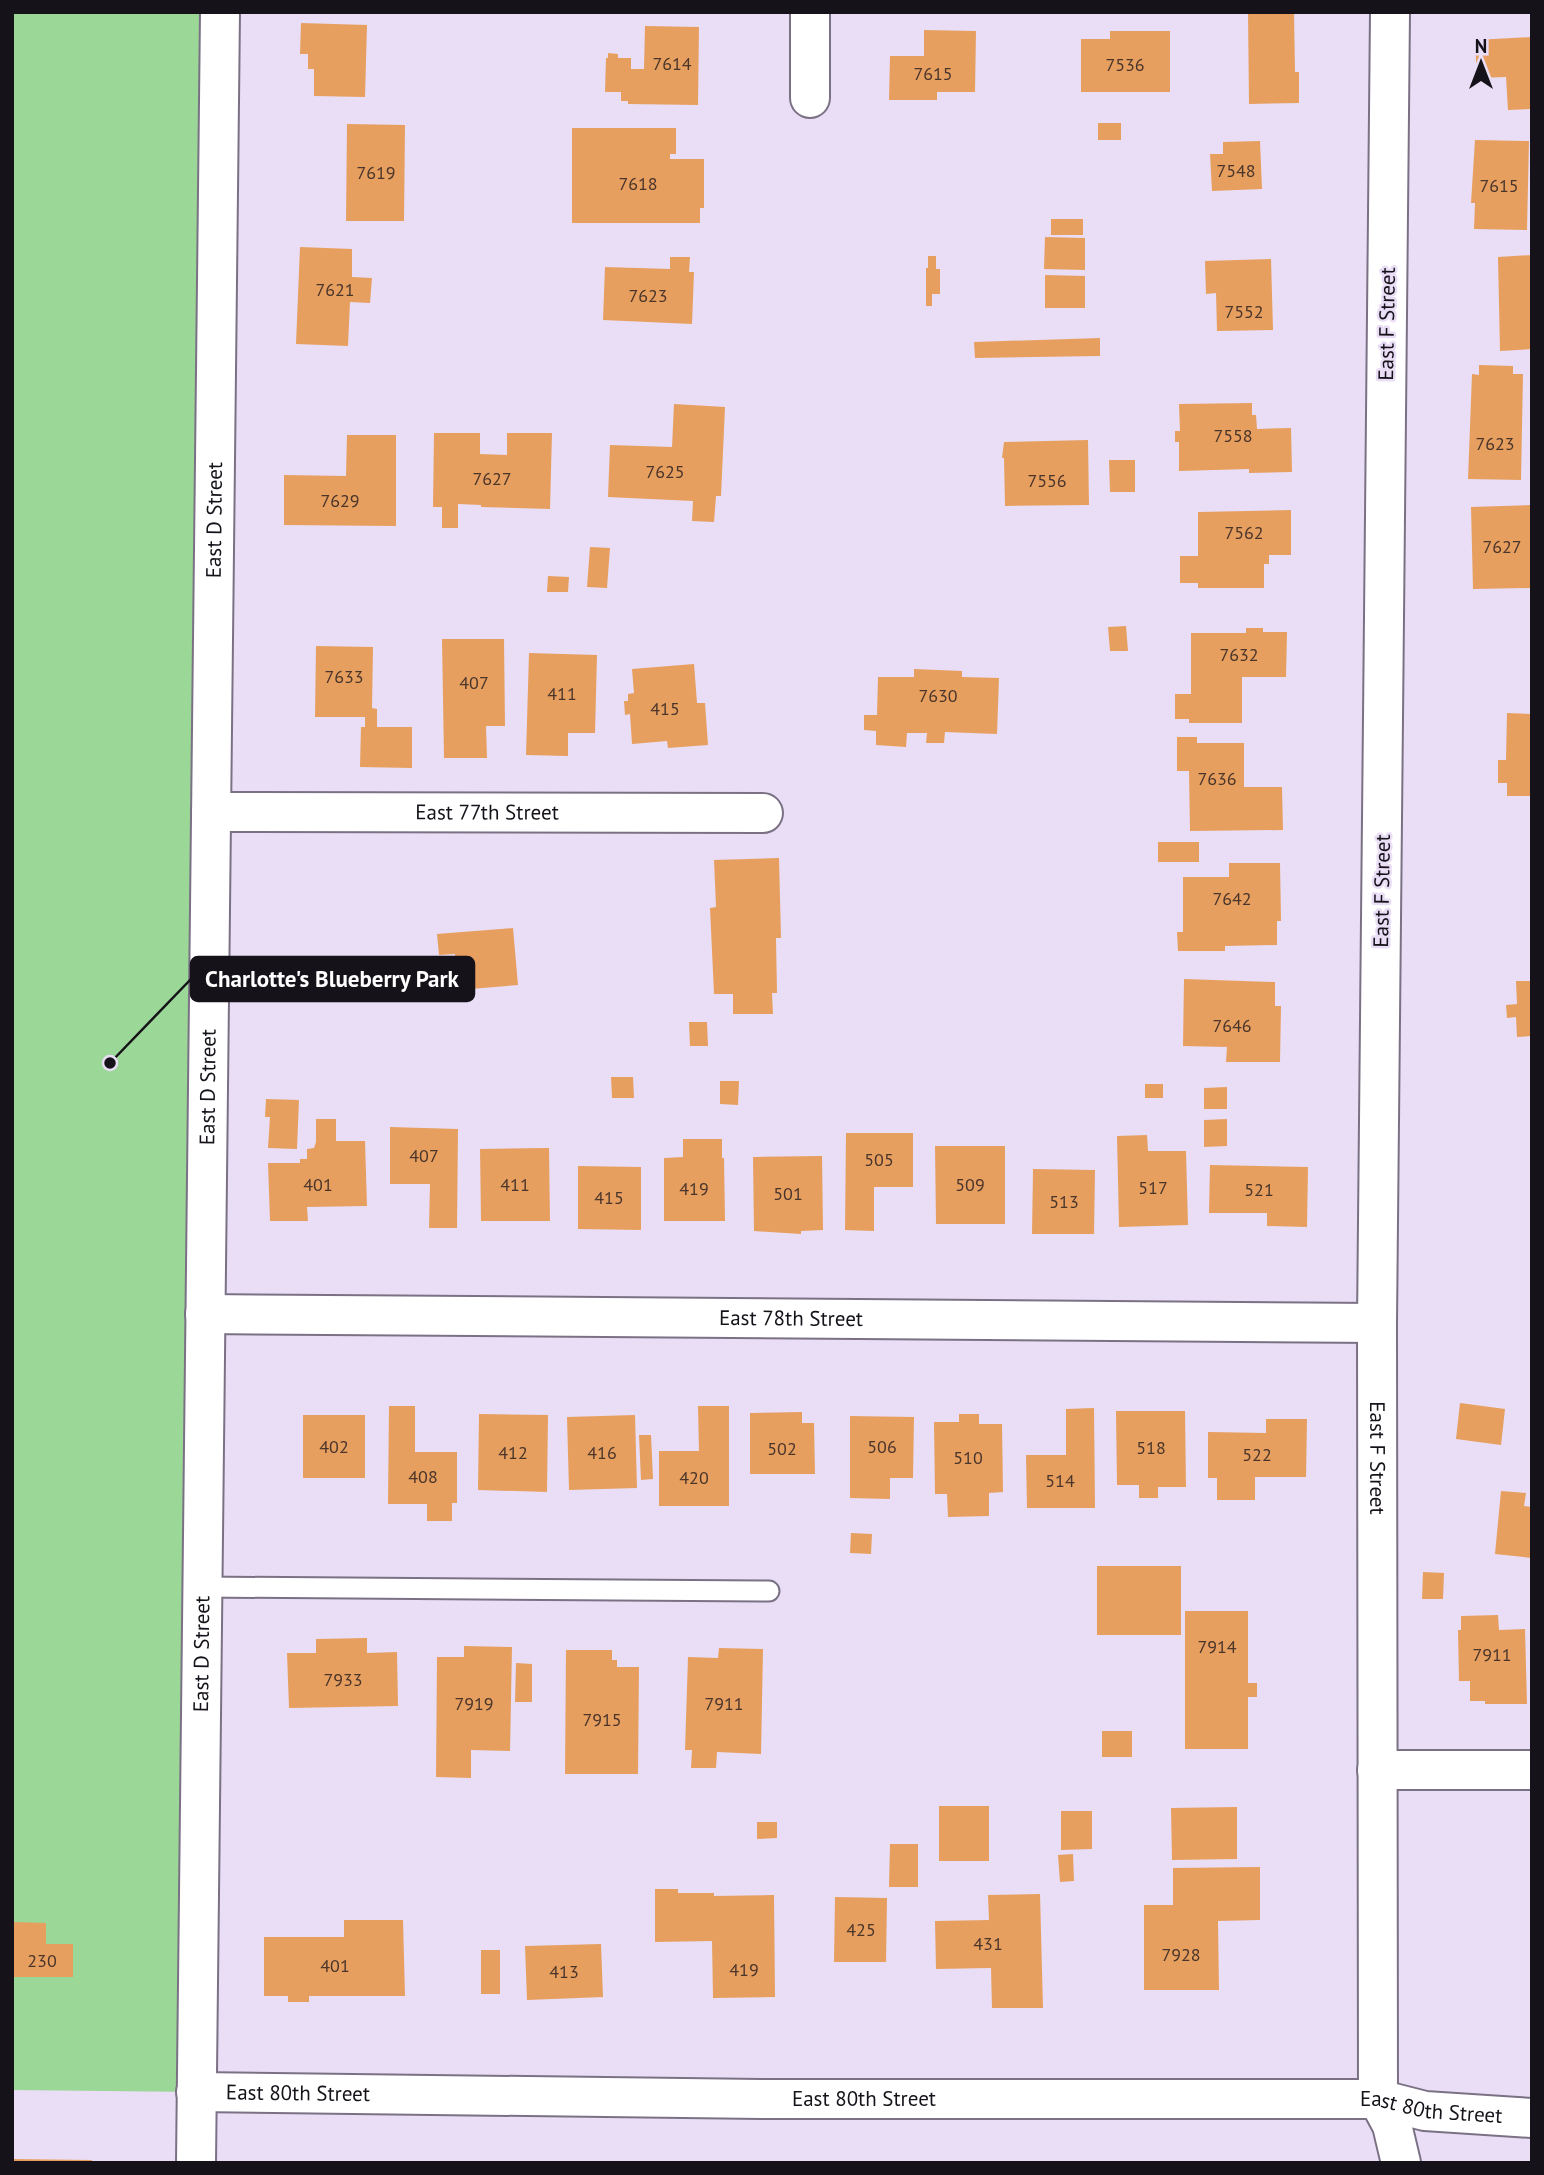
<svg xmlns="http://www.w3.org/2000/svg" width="1544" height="2175" font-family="'PT Sans',sans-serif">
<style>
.green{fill:#9bd796}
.building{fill:#e79f5f}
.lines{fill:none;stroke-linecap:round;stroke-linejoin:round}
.lane-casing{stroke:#7b7185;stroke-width:23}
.street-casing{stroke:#7b7185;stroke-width:42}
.lane{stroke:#fff;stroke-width:19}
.street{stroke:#fff;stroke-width:38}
.labels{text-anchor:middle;stroke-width:5;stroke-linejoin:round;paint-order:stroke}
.number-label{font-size:18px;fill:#4a352b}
.street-label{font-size:21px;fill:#16121a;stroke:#e9def5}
.leader{fill:none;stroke:#16121a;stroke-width:2.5}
.callout-dot{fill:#16121a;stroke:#e9def5;stroke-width:2.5}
.callout{fill:#16121a;stroke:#16121a;stroke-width:2.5}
.callout-label{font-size:23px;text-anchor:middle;font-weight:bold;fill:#fff}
</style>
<rect width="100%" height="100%" fill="#e9def5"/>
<path class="green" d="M12,12H220L196,2092L12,2090Z"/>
<path class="building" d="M1248,12H1294L1295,72H1299V103L1249,104Z
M301,23L367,25L365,97L314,96V69H308V54H300Z
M645,26L699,27L698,105L628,104V101H621V92H605L606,58H608V53L618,54V58H631V69H644Z
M924,30L976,31L975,92H937V100H889L890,56H924Z
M1110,31H1170V92H1081V39H1110Z
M1532,37V109L1508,110L1506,77L1477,78L1475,40Z
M1098,123H1121V140H1098Z
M347,124L405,125L404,221H346Z
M572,128H676V154H670V159H704V208H700V223H572Z
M1475,140L1529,141L1527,230L1474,229L1475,203H1471Z
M1260,141L1262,189L1212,191L1210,154H1223V142Z
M1051,219H1083V235H1051Z
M1045,237L1085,238V270L1044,269Z
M300,247L352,249V277L372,278L370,303L350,302L348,346L296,344Z
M1532,255V349L1500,351L1498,257Z
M928,256H936V269H940V294H932V306H926V268H928Z
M670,257H690L689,272H694L692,324L603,320L605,267L670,269Z
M1271,259L1273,330L1217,331L1216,293L1206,294L1205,261Z
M1045,275L1085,276V308H1045Z
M1100,338V356L975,358L974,342Z
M1479,365L1513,366V374H1523L1521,480L1468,479L1472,374L1479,375Z
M1252,403V415H1256L1257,429L1291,428L1292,472L1249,473V469L1179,471V442H1175V431H1180L1179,404Z
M674,404L725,407L721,496H716L714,522L692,521L693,501L608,497L610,445L672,447Z
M434,433H480V454L507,455V433H552L550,509L481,507V505L458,504V528H442V507H433Z
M347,435H396V526L284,525V475L346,476Z
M1088,440L1089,505L1005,506L1004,458H1002L1004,442Z
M1109,460H1135V492H1110Z
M1532,505V588L1473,589L1471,507Z
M1291,510V555H1269V564H1264V588H1198V583H1180V556H1198V512Z
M590,547L610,548L607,588L587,587Z
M548,576L569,577L568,592H547Z
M1126,626L1128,651H1110L1108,627Z
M1246,628H1263V632H1287L1286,677H1242V723H1189V719H1175V694H1191V633H1246Z
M442,639H504L505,726H486L487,758H444Z
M316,646L373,647L372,708L377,709V727H412V768L360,767L361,727H365V717H315Z
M529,653L597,655L595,733H568V756L526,755Z
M694,664L697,703H705L708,745L668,748L667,741L632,744L630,714L625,715L624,701H628V694L634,693L632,669Z
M914,669L962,671V677L999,678L997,734L945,732L944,743H926L927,733H907L906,747L876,745V731L864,730V715H877L878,677H914Z
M1507,713L1532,714V796H1507V783H1498V760H1506Z
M1177,737H1197V743H1244V787H1282L1283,830L1190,831L1189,771H1177Z
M1158,842H1199V862H1158Z
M779,858L781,938H776L777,993H772L773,1014H733V994H714L710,908L716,907L714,860Z
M1229,863H1280L1281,921H1277V945L1225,946V951H1178L1177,932H1183V877H1229Z
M513,928L518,985L458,990L455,954L439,955L437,934Z
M1184,979L1275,982V1006H1281L1280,1062H1226L1227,1047L1183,1046Z
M1516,981H1532V1036L1517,1037L1516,1017L1507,1018L1506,1005L1517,1004Z
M689,1022H707L708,1046H690Z
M611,1077H633L634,1098H612Z
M720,1081H739L738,1105L720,1104Z
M1145,1084H1163V1098H1145Z
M1227,1087V1109H1204V1088Z
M266,1099L299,1100L297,1149L268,1148L270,1117H265Z
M316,1119H336V1141H365L367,1206L307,1207L308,1221H270L268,1163H300V1159H307V1149L314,1148L316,1142Z
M1227,1119V1146L1204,1147V1120Z
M390,1127L458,1129L457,1228H429L430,1184H390Z
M846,1133H913V1187H874V1231L845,1230Z
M1147,1135L1148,1151H1186L1188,1225L1119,1227L1117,1136Z
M683,1139H722V1158H724L725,1221H664V1158L683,1157Z
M935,1146H1005V1224H936Z
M549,1148L550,1221H481L480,1149Z
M822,1156L823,1230L801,1231V1234L754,1231L753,1157Z
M1210,1165L1308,1167L1307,1227L1267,1226V1213H1209Z
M578,1166L641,1167V1230L578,1229Z
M1033,1169L1095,1170L1094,1234H1032Z
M1460,1403L1505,1409L1501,1445L1456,1439Z
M389,1406H415V1452H457V1503H452V1521H427V1504H388Z
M698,1406H729V1506H659V1451H699Z
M1094,1408L1095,1508H1027L1026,1455H1066V1409Z
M1116,1411H1185L1186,1487H1158V1498H1139V1485H1117Z
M802,1412V1423H814L815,1474H750V1413Z
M479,1414L548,1415L547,1492L478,1490Z
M959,1414H979V1424H1002L1003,1492L989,1493V1516L948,1517L947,1494H935L934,1422H959Z
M303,1415H365V1478H303Z
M635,1415L637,1488L569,1490L567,1417Z
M850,1416L914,1417L913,1478H890V1499L850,1498Z
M1266,1419H1307L1306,1477H1255V1500H1217V1478H1208V1432L1266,1433Z
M639,1435H651L653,1479L641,1480Z
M1501,1491L1526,1493L1524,1506L1532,1507V1558L1495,1554Z
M851,1533L872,1534L871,1554L850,1553Z
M1097,1566H1181V1635H1097Z
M1423,1572L1444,1573L1443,1599H1422Z
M1185,1611H1248V1683H1257V1697H1248V1749H1185Z
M1498,1615L1499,1630L1525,1629L1527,1704H1485V1701H1470V1681H1459L1458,1630H1461V1616Z
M367,1638V1653L397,1652L398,1706L289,1708L287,1653H316V1639Z
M464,1646L512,1647L510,1751L471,1750V1778L436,1777L437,1657H464Z
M719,1648L763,1649L761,1754L717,1752L716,1768H691L692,1750H685L688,1657L718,1658Z
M566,1650H612V1660H617V1667H639L638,1774H565Z
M516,1663L532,1664V1702H515Z
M1102,1731H1132V1757H1102Z
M939,1806H989V1861H939Z
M1237,1807V1859L1172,1860L1171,1808Z
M1061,1811H1092V1849L1061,1850Z
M757,1822H777V1838L757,1839Z
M890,1844H918V1887H889Z
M1073,1854L1074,1881L1060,1882L1058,1855Z
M1260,1867V1920L1218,1921L1219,1990H1144V1905H1173V1868Z
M655,1889H678V1893H714V1896L774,1895L775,1997L713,1998L712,1941L655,1942Z
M1040,1894L1043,2008H992L991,1968L936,1969L935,1921L989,1920L988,1895Z
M835,1897L887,1898L886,1962H834Z
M344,1920H403L405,1996H309V2002H288V1996H264V1937H344Z
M12,1922L46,1923V1944H73V1977H12Z
M601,1944L603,1997L527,2000L525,1946Z
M481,1950H500V1994H481Z
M12,2159L92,2160V2163H12Z"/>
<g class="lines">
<defs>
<path id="lane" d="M202,1587L769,1591"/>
<g id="street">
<path id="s1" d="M1390,12L1377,1323L1378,2099L1392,2125L1401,2163"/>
<path d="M810,98V12"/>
<path id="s2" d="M211,812L763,813"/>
<path id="s3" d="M205,1314L1377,1323"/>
<path d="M1377,1770H1532"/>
<path id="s4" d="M196,2092L761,2099H1378L1425,2111L1532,2118"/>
<path id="s5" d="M196,2163L220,12"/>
</g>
</defs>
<use href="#lane" class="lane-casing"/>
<use href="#street" class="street-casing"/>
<use href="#lane" class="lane"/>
<use href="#street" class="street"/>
</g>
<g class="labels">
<g class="number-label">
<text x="672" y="70">7614</text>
<text x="1125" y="71">7536</text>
<text x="933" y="80">7615</text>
<text x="1236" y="177">7548</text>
<text x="376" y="179">7619</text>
<text x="638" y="190">7618</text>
<text x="1499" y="192">7615</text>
<text x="335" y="296">7621</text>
<text x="648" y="302">7623</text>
<text x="1244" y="318">7552</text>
<text x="1233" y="442">7558</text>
<text x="1495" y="450">7623</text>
<text x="665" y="478">7625</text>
<text x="492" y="485">7627</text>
<text x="1047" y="487">7556</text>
<text x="340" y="507">7629</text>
<text x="1244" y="539">7562</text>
<text x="1502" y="553">7627</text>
<text x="1239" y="661">7632</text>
<text x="344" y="683">7633</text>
<text x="474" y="689">407</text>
<text x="562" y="700">411</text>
<text x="938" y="702">7630</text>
<text x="665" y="715">415</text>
<text x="1217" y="785">7636</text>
<text x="1232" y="905">7642</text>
<text x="1232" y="1032">7646</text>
<text x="424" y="1162">407</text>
<text x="879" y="1166">505</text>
<text x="318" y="1191">401</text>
<text x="515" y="1191">411</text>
<text x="970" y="1191">509</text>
<text x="1153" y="1194">517</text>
<text x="694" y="1195">419</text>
<text x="1259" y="1196">521</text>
<text x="788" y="1200">501</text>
<text x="609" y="1204">415</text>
<text x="1064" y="1208">513</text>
<text x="334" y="1453">402</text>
<text x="882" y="1453">506</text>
<text x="1151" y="1454">518</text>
<text x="782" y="1455">502</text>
<text x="513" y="1459">412</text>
<text x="602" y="1459">416</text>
<text x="1257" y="1461">522</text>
<text x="968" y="1464">510</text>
<text x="423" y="1483">408</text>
<text x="694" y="1484">420</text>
<text x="1060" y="1487">514</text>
<text x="1217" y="1653">7914</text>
<text x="1492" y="1661">7911</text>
<text x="343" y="1686">7933</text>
<text x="474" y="1710">7919</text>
<text x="724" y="1710">7911</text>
<text x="602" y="1726">7915</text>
<text x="861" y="1936">425</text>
<text x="988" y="1950">431</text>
<text x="1181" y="1961">7928</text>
<text x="42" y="1967">230</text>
<text x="335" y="1972">401</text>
<text x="744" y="1976">419</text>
<text x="564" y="1978">413</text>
</g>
<g class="street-label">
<text transform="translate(1387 324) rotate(-89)" y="7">East F Street</text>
<text dy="7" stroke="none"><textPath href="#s5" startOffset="1643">East D Street</textPath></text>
<text dy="7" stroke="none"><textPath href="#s2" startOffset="276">East 77th Street</textPath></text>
<text transform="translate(1382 891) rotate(-89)" y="7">East F Street</text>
<text dy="7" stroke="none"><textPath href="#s5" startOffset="1076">East D Street</textPath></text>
<text dy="7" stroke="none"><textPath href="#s3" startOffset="586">East 78th Street</textPath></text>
<text dy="7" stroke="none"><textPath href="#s1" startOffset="1446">East F Street</textPath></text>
<text dy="7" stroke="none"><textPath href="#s5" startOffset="509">East D Street</textPath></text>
<text dy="7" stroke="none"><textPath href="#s4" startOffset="102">East 80th Street</textPath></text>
<text dy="7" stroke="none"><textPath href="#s4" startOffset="668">East 80th Street</textPath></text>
<text dy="7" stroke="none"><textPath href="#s4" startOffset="1236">East 80th Street</textPath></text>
</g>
</g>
<path class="leader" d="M110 1063L191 979"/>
<circle class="callout-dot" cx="110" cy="1063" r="7"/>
<rect class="callout" x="191" y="957" width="283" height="44" rx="7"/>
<g class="callout-label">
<text x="332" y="987">Charlotte's Blueberry Park</text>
</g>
<rect width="1544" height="2175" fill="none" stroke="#16121a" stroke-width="28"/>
<g transform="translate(1481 63)" stroke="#e9def5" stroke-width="5" paint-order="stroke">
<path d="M0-5L12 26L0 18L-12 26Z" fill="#16121a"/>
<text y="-10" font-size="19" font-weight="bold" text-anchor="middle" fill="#16121a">N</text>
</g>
</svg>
